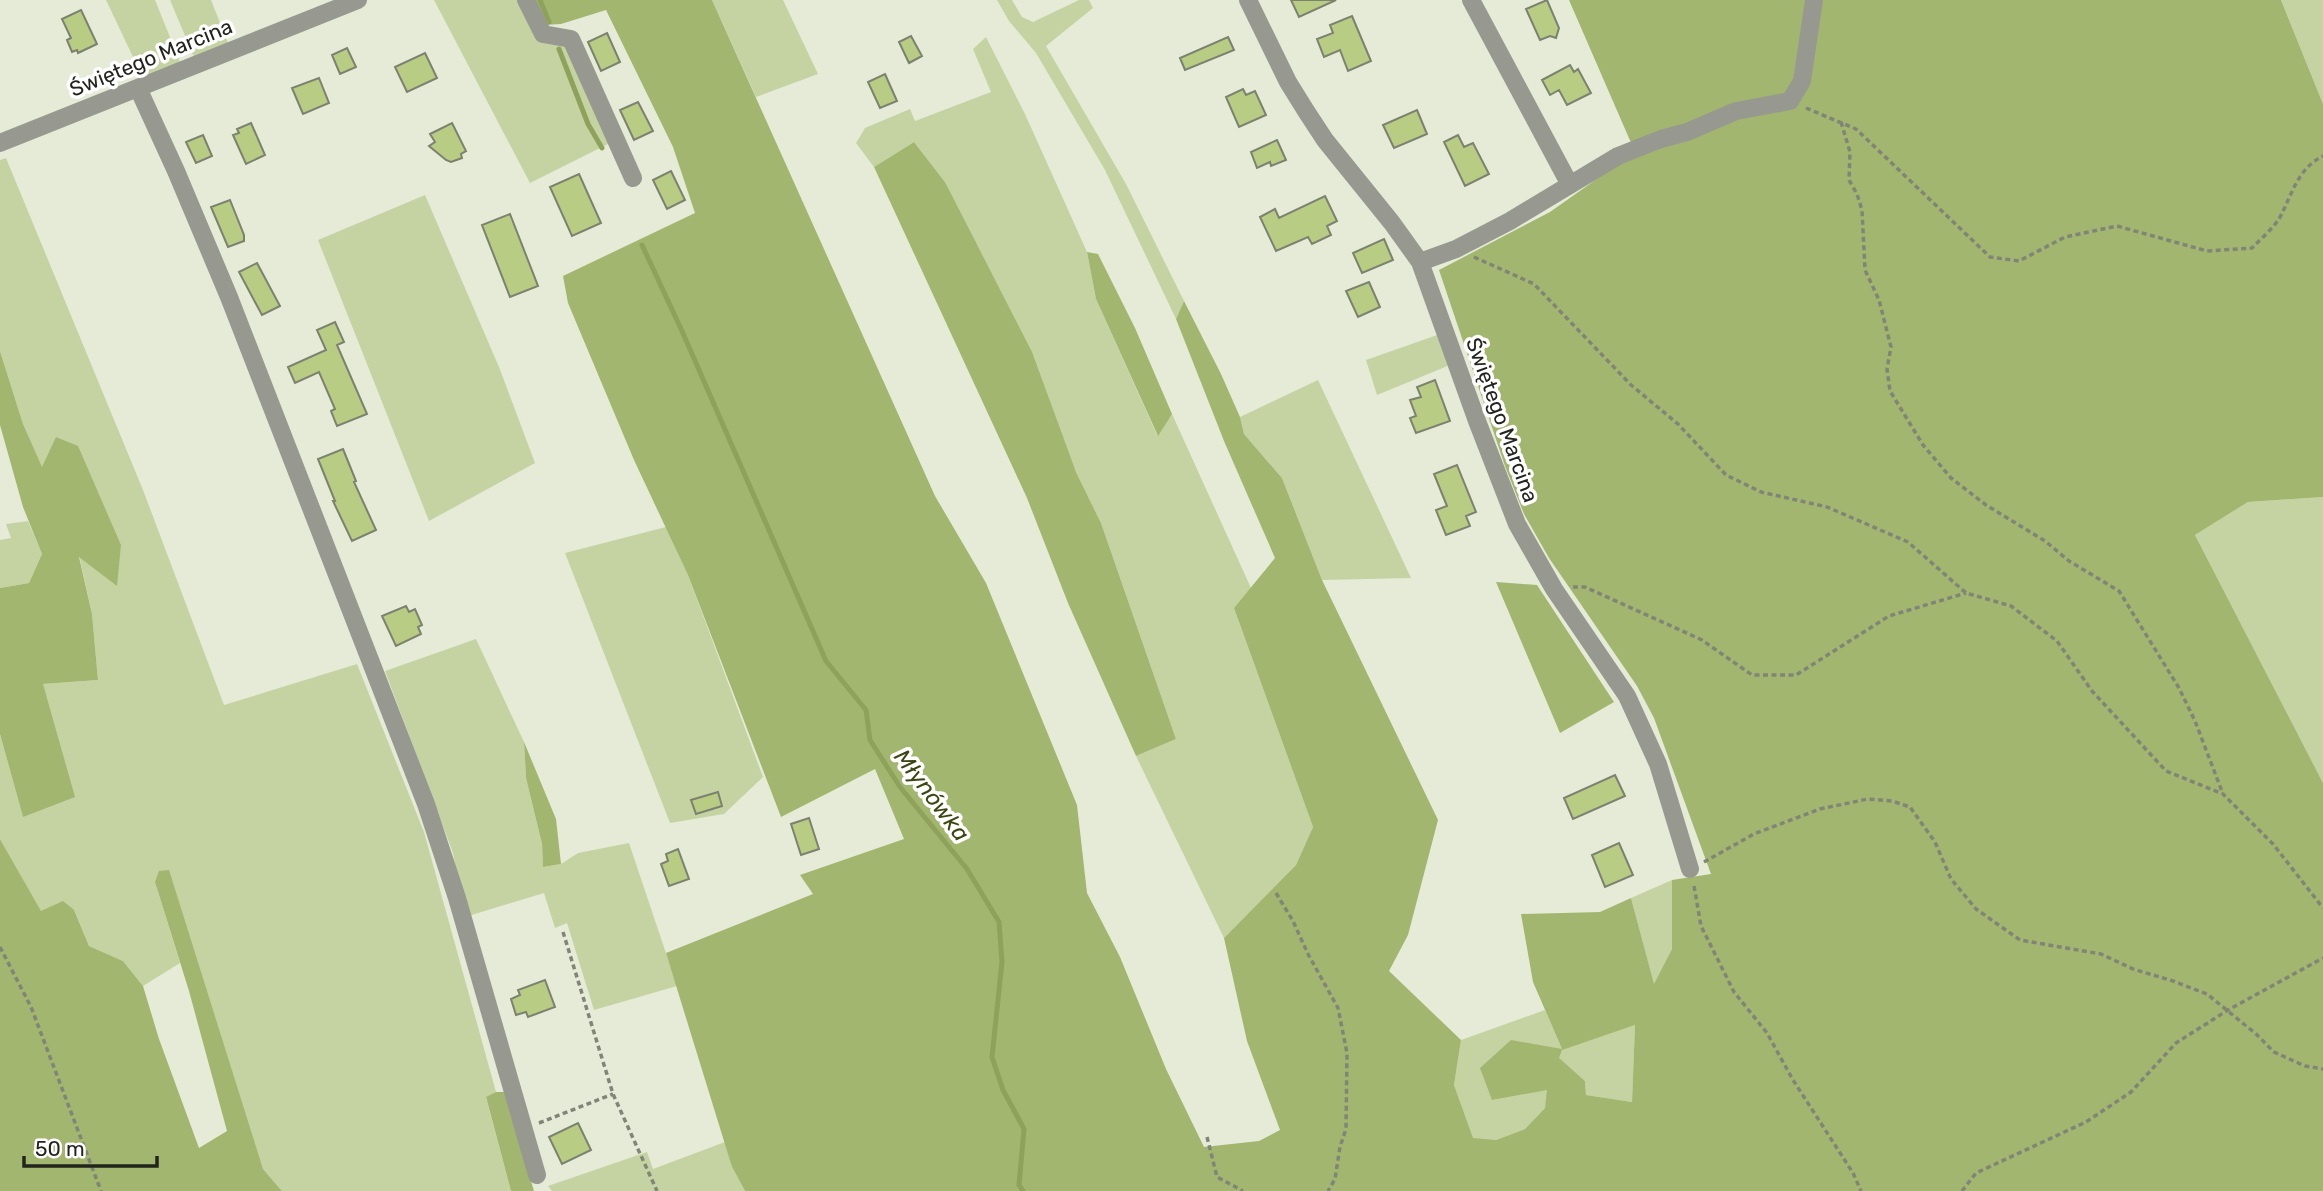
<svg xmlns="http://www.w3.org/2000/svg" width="2323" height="1191" font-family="Rubik,sans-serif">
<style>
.green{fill:#c5d3a3}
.forest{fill:#a3b66f;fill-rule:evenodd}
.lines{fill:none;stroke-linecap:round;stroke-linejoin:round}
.stream{stroke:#8fa25b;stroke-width:5}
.building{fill:#b8cc83;stroke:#7c8170;stroke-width:2}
.path{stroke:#818578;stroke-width:3.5;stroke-dasharray:5 3.5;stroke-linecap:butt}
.minor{stroke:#979991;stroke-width:18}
.labels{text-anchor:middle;stroke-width:7;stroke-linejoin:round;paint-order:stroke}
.street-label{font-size:21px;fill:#22241d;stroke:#fff}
.water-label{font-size:23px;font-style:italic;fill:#3b4611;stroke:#fff}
</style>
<rect width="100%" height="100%" fill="#e5ebd7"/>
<path class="green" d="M106,0H155L180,62L142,76Z
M170,0H211L228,43L194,57Z
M434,0H521L539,40L570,44L612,142L530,183Z
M712,0H783L818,74L756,97Z
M997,0H1012L1022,17L1033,22L1079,0H1089L1093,8L1046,46L1126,184L1184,301L1176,319L1105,170L1036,53L1009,21Z
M2281,0H2323V104Z
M986,37L1025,114L1087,252L1096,299L1157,435L1172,414L1251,588L1234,608L1313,827L1296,865L1224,938L1136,756L1176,739L1101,523L1076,472L945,182L914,142L874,167L856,143L865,128L910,109L915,121L991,92L973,49Z
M6,158L143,490L224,705L357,664L424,832L496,1092L486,1098L511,1191H282L263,1169L239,1098L155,882L180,963L143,986L123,961L89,946L74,910L41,912L0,839V734L23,817L43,684L98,680L92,614L79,555L23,424L0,351V160Z
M425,195L499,367L535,463L429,521L318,240Z
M1440,334L1450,365L1377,395L1366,360Z
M1318,380L1411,578L1322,580L1282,478L1244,434L1240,417Z
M2323,497V783L2195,535L2248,502Z
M28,521L42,554L29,583L0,588V540L11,538L6,524Z
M666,527L688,575L763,777L724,814L670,823L565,553Z
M476,639L524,742L526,778L542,844L543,867L561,864L578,853L629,843L677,986L594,1010L567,923L555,928L544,893L465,917L453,853L385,671Z
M1672,880V949L1654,985L1631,898Z
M1545,1010L1562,1049L1635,1025L1632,1102L1586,1095L1585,1081L1558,1058L1562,1050L1492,1100L1548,1089L1545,1108L1525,1129L1496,1140L1473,1139L1454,1085L1461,1040Z
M725,1142L732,1167L745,1191H552L548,1186L647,1152L653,1169Z"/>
<path class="forest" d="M534,0H712L935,496L986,583L1077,805L1087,893L1120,957L1166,1069L1204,1147L1259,1141L1280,1130L1247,1041L1224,938L1296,865L1313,827L1234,608L1275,558L1224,441L1176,319L1184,301L1221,374L1240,417L1244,434L1282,478L1322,580L1438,820L1408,935L1389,971L1461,1040L1454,1085L1473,1138L1496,1140L1525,1129L1545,1108L1547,1090L1492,1100L1480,1068L1511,1040L1562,1049L1533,982L1521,914L1600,912L1631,898L1654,984L1672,949V880L1711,874L1654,718L1637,686L1549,558L1524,514L1505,466L1439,270L1550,212L1635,152L1569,0H2281L2323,104V497L2248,502L2195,535L2323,783V1191H745L732,1167L666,953L813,894L800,875L904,839L875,769L781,817L688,575L634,460L568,303L563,276L695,213L673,147L606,10L561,24L544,25ZM1635,1025L1632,1102L1586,1095L1585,1081L1559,1058L1562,1050Z
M914,142L945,182L1032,352L1076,472L1101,523L1176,739L1136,756L1068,603L1027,498L874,167Z
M1087,252L1098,254L1135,328L1172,414L1158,436L1096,299Z
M0,351L23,424L42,467L56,437L78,446L121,545L117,586L79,557L92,614L98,680L43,684L75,797L23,817L0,734V588L29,583L42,554L23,507L0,425Z
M1496,582L1537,585L1614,702L1560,733Z
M524,742L556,819L561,864L543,867L542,844L526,778Z
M0,839L41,911L63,901L74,910L89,946L123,961L143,986L159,1039L199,1148L227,1131L189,991L155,882L159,871L169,870L263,1169L282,1191H0Z
M496,1092H504L534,1191H511L486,1097Z"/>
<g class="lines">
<path class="stream" d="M540,0L549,22
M559,49L588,124L602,148
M642,245L682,331L826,661L866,710L870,740L900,787L967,869L999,922L1002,962L992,1057L1003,1090L1024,1129L1019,1185L1023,1191"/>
</g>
<path class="building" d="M1291,0H1336L1299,17Z
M1547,0L1559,28L1556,38L1550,36L1540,40L1526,9Z
M81,10L97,44L78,53L77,50L72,52L67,40L71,38L62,19Z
M1352,16L1371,61L1348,71L1340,50L1324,57L1317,39L1333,33L1330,25Z
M607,33L620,62L601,71L588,42Z
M911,36L922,56L909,63L899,42Z
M1228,37L1234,50L1185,70L1180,58Z
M347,48L356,67L340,74L332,55Z
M425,53L437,78L407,92L395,67Z
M1570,65L1574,72L1578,69L1591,93L1567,105L1559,90L1550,95L1542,80Z
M885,74L897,101L880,108L868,82Z
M319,78L329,103L303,114L292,88Z
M1243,89L1246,95L1255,91L1266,115L1239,127L1226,97Z
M638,102L653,131L634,140L620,110Z
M1417,110L1427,134L1394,148L1383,125Z
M251,123L265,155L246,164L233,135L239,133L237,129Z
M452,123L466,151L461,154L462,158L451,162L446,160L429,146L435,142L430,134Z
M203,135L212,156L196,163L186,142Z
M1458,135L1464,147L1473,143L1489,174L1465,186L1444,142Z
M1277,140L1286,160L1271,166L1270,162L1257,168L1251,152Z
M671,171L685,200L667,209L653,180Z
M579,174L601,223L572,236L550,187Z
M1325,196L1337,221L1327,226L1331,235L1312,244L1308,237L1276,251L1260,217L1275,209L1279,218Z
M230,200L244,235V241L228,247L211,207Z
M510,214L538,286L510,297L482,225Z
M1384,239L1393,260L1362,273L1353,253Z
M257,263L280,306L262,315L239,272Z
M1369,282L1380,307L1358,317L1346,291Z
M335,322L344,342L337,345L367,414L337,426L331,411L335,409L319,372L295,383L288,367L326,350L317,330Z
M1435,380L1450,421L1416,433L1410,418L1416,416L1410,400L1421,397L1417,387Z
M343,449L356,481L354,482L376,530L352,541L333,501H335L318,459Z
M1457,465L1476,512L1466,516L1470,526L1446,535L1436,510L1447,506L1434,474Z
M406,606L409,612L415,609L422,625L418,627L421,634L396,646L382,616Z
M1615,775L1625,796L1573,819L1564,798Z
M718,792L722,806L696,814L691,800Z
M809,818L819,849L801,855L791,824Z
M1619,843L1633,875L1605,887L1592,855Z
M678,849L689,879L669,886L661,864L668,861L666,854Z
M545,980L555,1007L528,1017L526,1012L516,1015L511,999L520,995L518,990Z
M578,1123L591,1150L562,1164L549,1137Z"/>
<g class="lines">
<path class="path" d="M1806,108L1856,129L1990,257L2019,261L2065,237L2117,226L2207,251L2252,248C2261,239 2272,229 2279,219C2292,195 2297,169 2323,156
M1841,122L1850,152L1849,180L1857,194L1862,210L1865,270L1879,300L1891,347L1887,369L1890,391L1923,445L1951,478L1986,505L2045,541L2069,561L2119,591L2179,688L2195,721L2223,794
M1474,257L1534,284L1631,385L1678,424L1726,475L1761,492L1827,507L1908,542L1966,593L2011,606L2057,641L2092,691L2166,771L2223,794L2273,844L2323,908
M1573,587H1585L1702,640L1752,675H1796L1889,616L1966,593
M1704,862L1754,834L1820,809L1868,799L1892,801L1910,807L1935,842L1951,879L1976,909L2020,940L2101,954L2133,969L2173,981L2207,994L2256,1034L2274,1052L2305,1066L2323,1069
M1694,886L1701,926L1734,992L1767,1033L1793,1080L1853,1173L1861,1191
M1276,893L1293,921L1308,954L1338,1008L1347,1053L1346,1129L1340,1147L1335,1179L1328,1191
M563,932L613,1094L657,1191
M0,947L31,1007L101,1191
M539,1123L613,1094
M1207,1137L1217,1177L1243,1191
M1962,1191L1976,1173L2086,1122L2131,1092L2176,1043L2228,1010L2323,958"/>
<path class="minor" d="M526,0L543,34L571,39L633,178
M1248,0L1288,82L1306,111L1325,140L1392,223L1420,262L1477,421L1517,524L1554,589L1627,696L1658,764L1690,869
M1471,0L1570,185
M138,88L176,171L229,297L426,804L457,898L537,1175
M0,143L358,0
M1420,262L1456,249L1510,221L1618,156L1661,139L1687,132L1736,111L1790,101L1802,81L1814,0"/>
</g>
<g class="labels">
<g class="street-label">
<text transform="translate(151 58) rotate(-22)" y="7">Świętego Marcina</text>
<text transform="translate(1502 420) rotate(70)" y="7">Świętego Marcina</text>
</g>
<g class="water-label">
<text transform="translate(932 795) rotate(53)" y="8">Młynówka</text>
</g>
</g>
<path d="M24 1156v10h133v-10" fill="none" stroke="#22241d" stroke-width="3.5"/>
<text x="35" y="1156" font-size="21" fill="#22241d" stroke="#ffffff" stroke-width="5" paint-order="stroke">50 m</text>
</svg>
